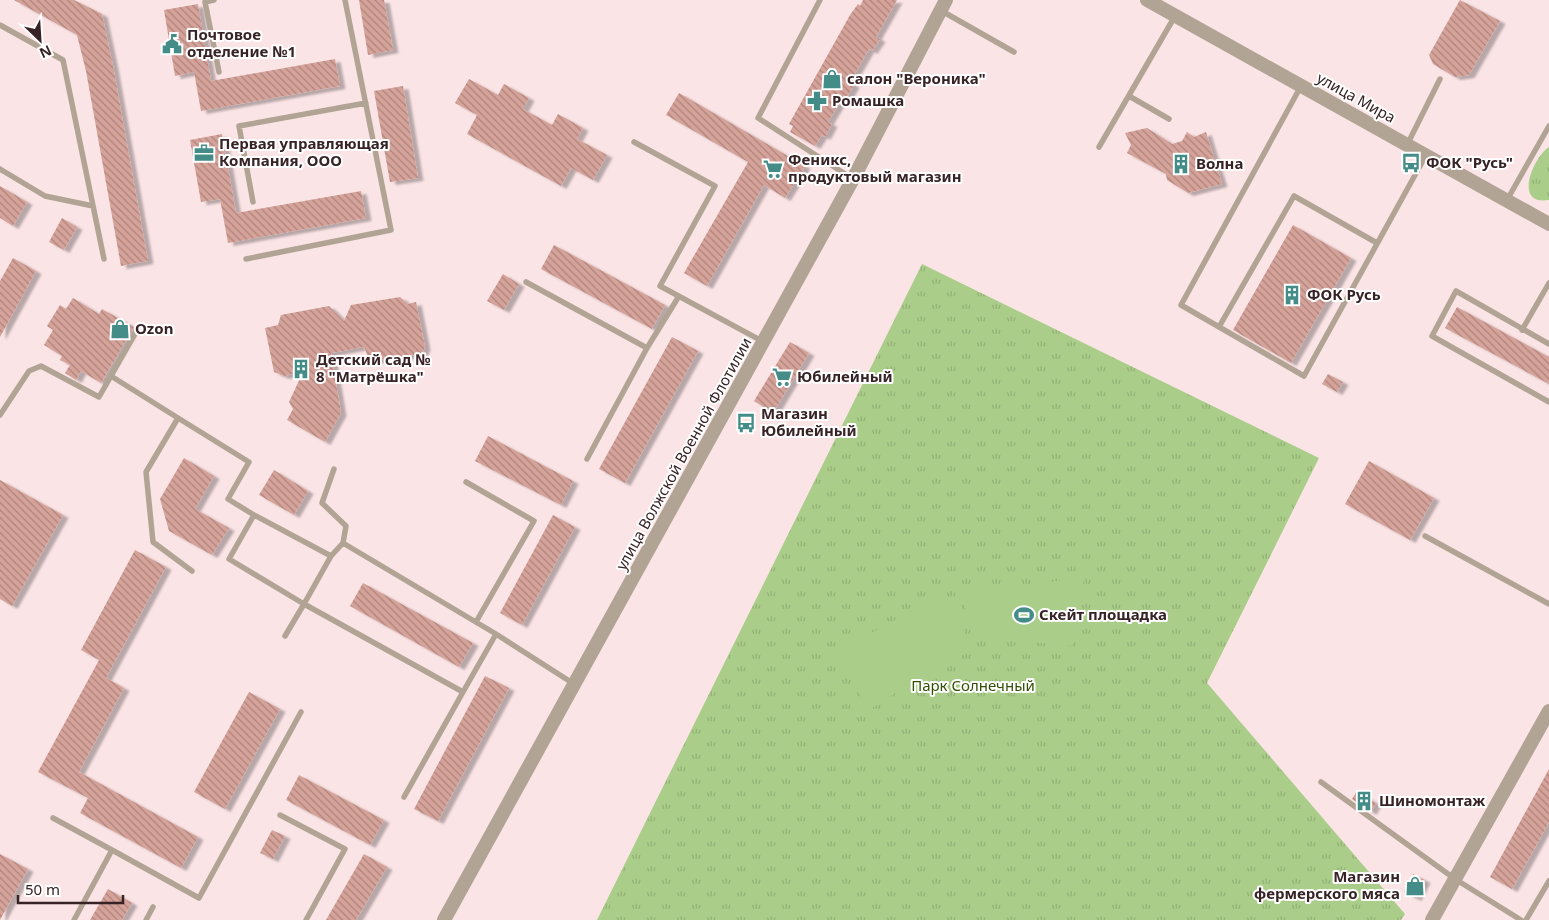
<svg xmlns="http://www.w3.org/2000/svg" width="1549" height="920" font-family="'Noto Sans',sans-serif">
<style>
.grass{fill:url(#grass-tufts)}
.pitch{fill:#aacd89}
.building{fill:url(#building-back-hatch);filter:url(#shadow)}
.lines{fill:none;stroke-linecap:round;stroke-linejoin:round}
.service{stroke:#b2a494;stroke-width:5.5}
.tertiary{stroke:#b2a494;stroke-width:14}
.labels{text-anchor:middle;stroke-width:4;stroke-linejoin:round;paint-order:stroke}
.poi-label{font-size:15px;font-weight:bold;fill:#372225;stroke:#fff;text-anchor:start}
.street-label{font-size:15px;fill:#372225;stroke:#fff}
.park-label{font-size:15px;fill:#314f03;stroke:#fff}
</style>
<defs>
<pattern id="grass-tufts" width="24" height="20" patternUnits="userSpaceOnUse" patternTransform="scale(1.25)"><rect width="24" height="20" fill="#aacd89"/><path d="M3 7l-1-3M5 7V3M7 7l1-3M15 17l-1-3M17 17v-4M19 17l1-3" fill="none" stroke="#93b076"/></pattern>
<pattern id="building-back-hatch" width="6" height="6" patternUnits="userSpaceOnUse" patternTransform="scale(1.25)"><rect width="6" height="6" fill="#d5a399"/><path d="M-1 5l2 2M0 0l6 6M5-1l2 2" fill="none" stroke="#ae847d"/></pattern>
<filter id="shadow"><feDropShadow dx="5.5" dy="3" stdDeviation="1" flood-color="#0004"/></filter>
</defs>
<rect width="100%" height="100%" fill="#fbe4e6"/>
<path class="grass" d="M1549,147V200C1512,206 1534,156 1549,147Z
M922,264L1319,458L1207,683L1405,914L1401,920H597Z"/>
<path class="pitch" d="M1084,578L1072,646L985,638L955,592Z
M942,594L971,644L869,710L835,653Z"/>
<path class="building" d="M14,0H74L102,14L113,66L148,261L121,266L86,71L77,35Z
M359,0H384L393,50L368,55Z
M863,0H897L876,37L880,39L872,51L869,49L850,82L854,85L847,97L844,95L828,122L832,124L825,137L822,135L815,146L790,132L793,126L789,124L850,15L858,4L860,6Z
M1460,0L1500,21L1469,75L1455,77L1433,64L1429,55Z
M198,4L211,81L335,59L340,86L201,111L194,72L175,76L164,10Z
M469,79L498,95L504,84L529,98L523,109L552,125L558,114L583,128L577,139L607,155L593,180L571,168L561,186L467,134L477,115L455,103Z
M403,86L418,178L390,182L374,91Z
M679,93L805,166L785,198L764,185L707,286L684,273L748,162L666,115Z
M1147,128L1172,144L1182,141L1187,132L1194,137L1206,132L1222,184L1188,193L1167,180L1166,174L1127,153L1131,145L1125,133Z
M222,134L236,213L361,191L366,218L228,243L220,199L201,202L190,140Z
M0,186L27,202L13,226L0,218Z
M62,218L77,227L64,250L49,242Z
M1293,225L1351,258L1291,363L1233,330Z
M554,245L665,305L652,329L541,269Z
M13,258L36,271L0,337V281Z
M503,274L519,284L504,310L487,301Z
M400,297L408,304L416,302L425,347L422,354L370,361L364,347L331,353L341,413L325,442L287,420L293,409L289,402L303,372L284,376L274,372L265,328L278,325L281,315L329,306L344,321L351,305Z
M73,298L99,314L102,309L134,327L101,383L81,371L76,380L65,373L70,365L60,360L62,356L44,345L53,330L47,326L60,305L66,309Z
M1457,307L1549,357V384L1445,328Z
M672,337L698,351L625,483L599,469Z
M790,342L809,353L773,413L754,401Z
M1328,374L1343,382L1337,392L1322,384Z
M488,436L573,481L561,505L475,461Z
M184,458L214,476L195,509L229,528L212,555L169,531L160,499Z
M1369,461L1434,498L1410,540L1345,504Z
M274,470L308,491L294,515L259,495Z
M0,480L63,515L12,606L0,599Z
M553,515L575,527L522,625L500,613Z
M135,550L166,567L106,678L124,688L79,772L198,837L181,868L80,813L88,798L38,772L99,660L81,650Z
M363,583L473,643L459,667L350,606Z
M485,676L509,688L438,821L414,809Z
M249,692L280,709L225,809L194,792Z
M1549,769V822L1512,889L1490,877Z
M299,775L384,820L370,845L286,800Z
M1357,791L1376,803L1371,812L1352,799Z
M272,830L285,836L273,859L260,853Z
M0,854L28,869L0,920Z
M364,854L387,867L356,920H326Z
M1413,874L1425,880L1416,898L1404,892Z
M108,889L132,903L122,920H90Z"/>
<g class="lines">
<path class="service" d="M214,0L205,2L219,72
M820,0L758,118L853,179
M940,10L1014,52
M0,25L63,60L104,259
M1301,86L1181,305L1304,376L1425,157
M1129,96L1169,119
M634,142L715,186L660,286L764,342
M1407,145L1440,79
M1099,147L1175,16
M0,169L45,196L93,206
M1507,200L1549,126
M253,202L239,126L366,103
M246,259L391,230L345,0
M526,282L647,348
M1219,327L1294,196L1377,243
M1522,330L1549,283
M1549,344L1456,291L1432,336L1549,402
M111,376L178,418
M0,415L29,371L41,366L99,397L136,332
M587,459L647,348L679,296
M334,469L322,503L346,526L343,543
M466,482L534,521L476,622
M254,515L229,559L304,604L285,636
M1425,536L1549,604
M192,571L153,542L146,472L178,418L249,462L228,499L254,515L331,556
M463,692L496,634
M1321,782L1455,879L1521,920
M404,797L463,692L304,604L331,556L343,543L496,634L574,684
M280,815L345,849L306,920
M53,818L112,850L74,920
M112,850L199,898L301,712
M146,920L153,907
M1526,920L1549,881"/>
<path class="tertiary" d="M1147,0L1549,224
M444,920L853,179L946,0
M1432,920L1549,711"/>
</g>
<defs>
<symbol id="civic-bare" viewBox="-9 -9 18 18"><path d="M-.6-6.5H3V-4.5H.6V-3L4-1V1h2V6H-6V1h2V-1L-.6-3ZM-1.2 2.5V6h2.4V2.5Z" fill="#448c88" stroke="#fff" stroke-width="2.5" paint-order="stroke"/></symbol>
<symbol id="shop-bare" viewBox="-9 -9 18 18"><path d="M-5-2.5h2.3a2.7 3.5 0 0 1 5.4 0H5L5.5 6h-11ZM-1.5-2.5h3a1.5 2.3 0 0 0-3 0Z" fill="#448c88" stroke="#fff" stroke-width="2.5" paint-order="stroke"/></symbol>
<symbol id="pharmacy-bare" viewBox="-9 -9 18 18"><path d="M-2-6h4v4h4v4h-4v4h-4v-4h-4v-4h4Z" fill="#448c88" stroke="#fff" stroke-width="2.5" paint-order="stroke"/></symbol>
<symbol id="office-bare" viewBox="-9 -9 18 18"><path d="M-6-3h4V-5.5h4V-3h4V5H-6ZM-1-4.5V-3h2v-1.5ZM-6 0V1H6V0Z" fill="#448c88" stroke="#fff" stroke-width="2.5" paint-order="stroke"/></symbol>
<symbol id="bus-bare" viewBox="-9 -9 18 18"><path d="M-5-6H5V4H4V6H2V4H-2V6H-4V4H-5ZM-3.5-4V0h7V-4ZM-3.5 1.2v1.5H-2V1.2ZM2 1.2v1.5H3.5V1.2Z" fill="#448c88" stroke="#fff" stroke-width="2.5" paint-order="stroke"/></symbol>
<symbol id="building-bare" viewBox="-9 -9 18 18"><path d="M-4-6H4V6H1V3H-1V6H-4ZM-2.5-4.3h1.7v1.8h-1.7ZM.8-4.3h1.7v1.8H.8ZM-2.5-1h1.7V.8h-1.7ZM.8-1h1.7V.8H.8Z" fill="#448c88" stroke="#fff" stroke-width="2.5" paint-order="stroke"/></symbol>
<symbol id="supermarket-bare" viewBox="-9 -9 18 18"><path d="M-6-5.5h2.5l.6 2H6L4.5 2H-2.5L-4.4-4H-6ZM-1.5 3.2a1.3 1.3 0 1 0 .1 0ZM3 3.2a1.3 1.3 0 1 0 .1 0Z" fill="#448c88" stroke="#fff" stroke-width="2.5" paint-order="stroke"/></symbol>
<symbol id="stadium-bare" viewBox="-9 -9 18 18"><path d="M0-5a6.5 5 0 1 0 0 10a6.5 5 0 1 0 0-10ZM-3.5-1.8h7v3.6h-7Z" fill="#448c88" stroke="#fff" stroke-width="2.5" paint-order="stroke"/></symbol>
</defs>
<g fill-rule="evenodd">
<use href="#civic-bare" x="158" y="30" width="28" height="28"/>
<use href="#shop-bare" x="818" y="65" width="28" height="28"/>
<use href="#pharmacy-bare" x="803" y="87" width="28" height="28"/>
<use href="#office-bare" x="190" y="139" width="28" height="28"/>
<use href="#bus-bare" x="1397" y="149" width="28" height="28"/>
<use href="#building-bare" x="1167" y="150" width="28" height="28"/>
<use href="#supermarket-bare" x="759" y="155" width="28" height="28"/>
<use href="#building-bare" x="1278" y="281" width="28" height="28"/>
<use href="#shop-bare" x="106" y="315" width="28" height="28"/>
<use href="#building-bare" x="287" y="355" width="28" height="28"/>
<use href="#supermarket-bare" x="768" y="363" width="28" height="28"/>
<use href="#bus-bare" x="732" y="409" width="28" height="28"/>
<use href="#stadium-bare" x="1010" y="601" width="28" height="28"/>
<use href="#building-bare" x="1350" y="787" width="28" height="28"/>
<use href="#shop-bare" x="1401" y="872" width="28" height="28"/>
</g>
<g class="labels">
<g class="poi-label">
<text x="187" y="40">Почтовое<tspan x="187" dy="17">отделение №1</tspan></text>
<text x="847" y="84">салон "Вероника"</text>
<text x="832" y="106">Ромашка</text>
<text x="219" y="149">Первая управляющая<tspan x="219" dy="17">Компания, ООО</tspan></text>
<text x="788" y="165">Феникс,<tspan x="788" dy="17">продуктовый магазин</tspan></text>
<text x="1426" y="168">ФОК "Русь"</text>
<text x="1196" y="169">Волна</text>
<text x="1307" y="300">ФОК Русь</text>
<text x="135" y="334">Ozon</text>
<text x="316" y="365">Детский сад №<tspan x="316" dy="17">8 "Матрёшка"</tspan></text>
<text x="797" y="382">Юбилейный</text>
<text x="761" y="419">Магазин<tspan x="761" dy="17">Юбилейный</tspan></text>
<text x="1039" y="620">Скейт площадка</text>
<text x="1379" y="806">Шиномонтаж</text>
<text x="1400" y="882" text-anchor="end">Магазин<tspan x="1400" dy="17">фермерского мяса</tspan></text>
</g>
<g class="street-label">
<text transform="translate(1356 98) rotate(29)" y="5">улица Мира</text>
<text transform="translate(684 454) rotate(-61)" y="5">улица Волжской Военной Флотилии</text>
</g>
<g class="park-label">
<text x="973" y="691">Парк Солнечный</text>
</g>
</g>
<g transform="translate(40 40) rotate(155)" stroke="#ffffff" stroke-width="4" paint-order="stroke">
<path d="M0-4L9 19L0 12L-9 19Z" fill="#372225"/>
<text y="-8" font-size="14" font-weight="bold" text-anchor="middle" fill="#372225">N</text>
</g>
<path d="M18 895v8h105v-8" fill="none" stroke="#372225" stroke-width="2.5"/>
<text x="25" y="895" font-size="15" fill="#372225" stroke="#ffffff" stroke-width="4" paint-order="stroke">50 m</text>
</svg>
